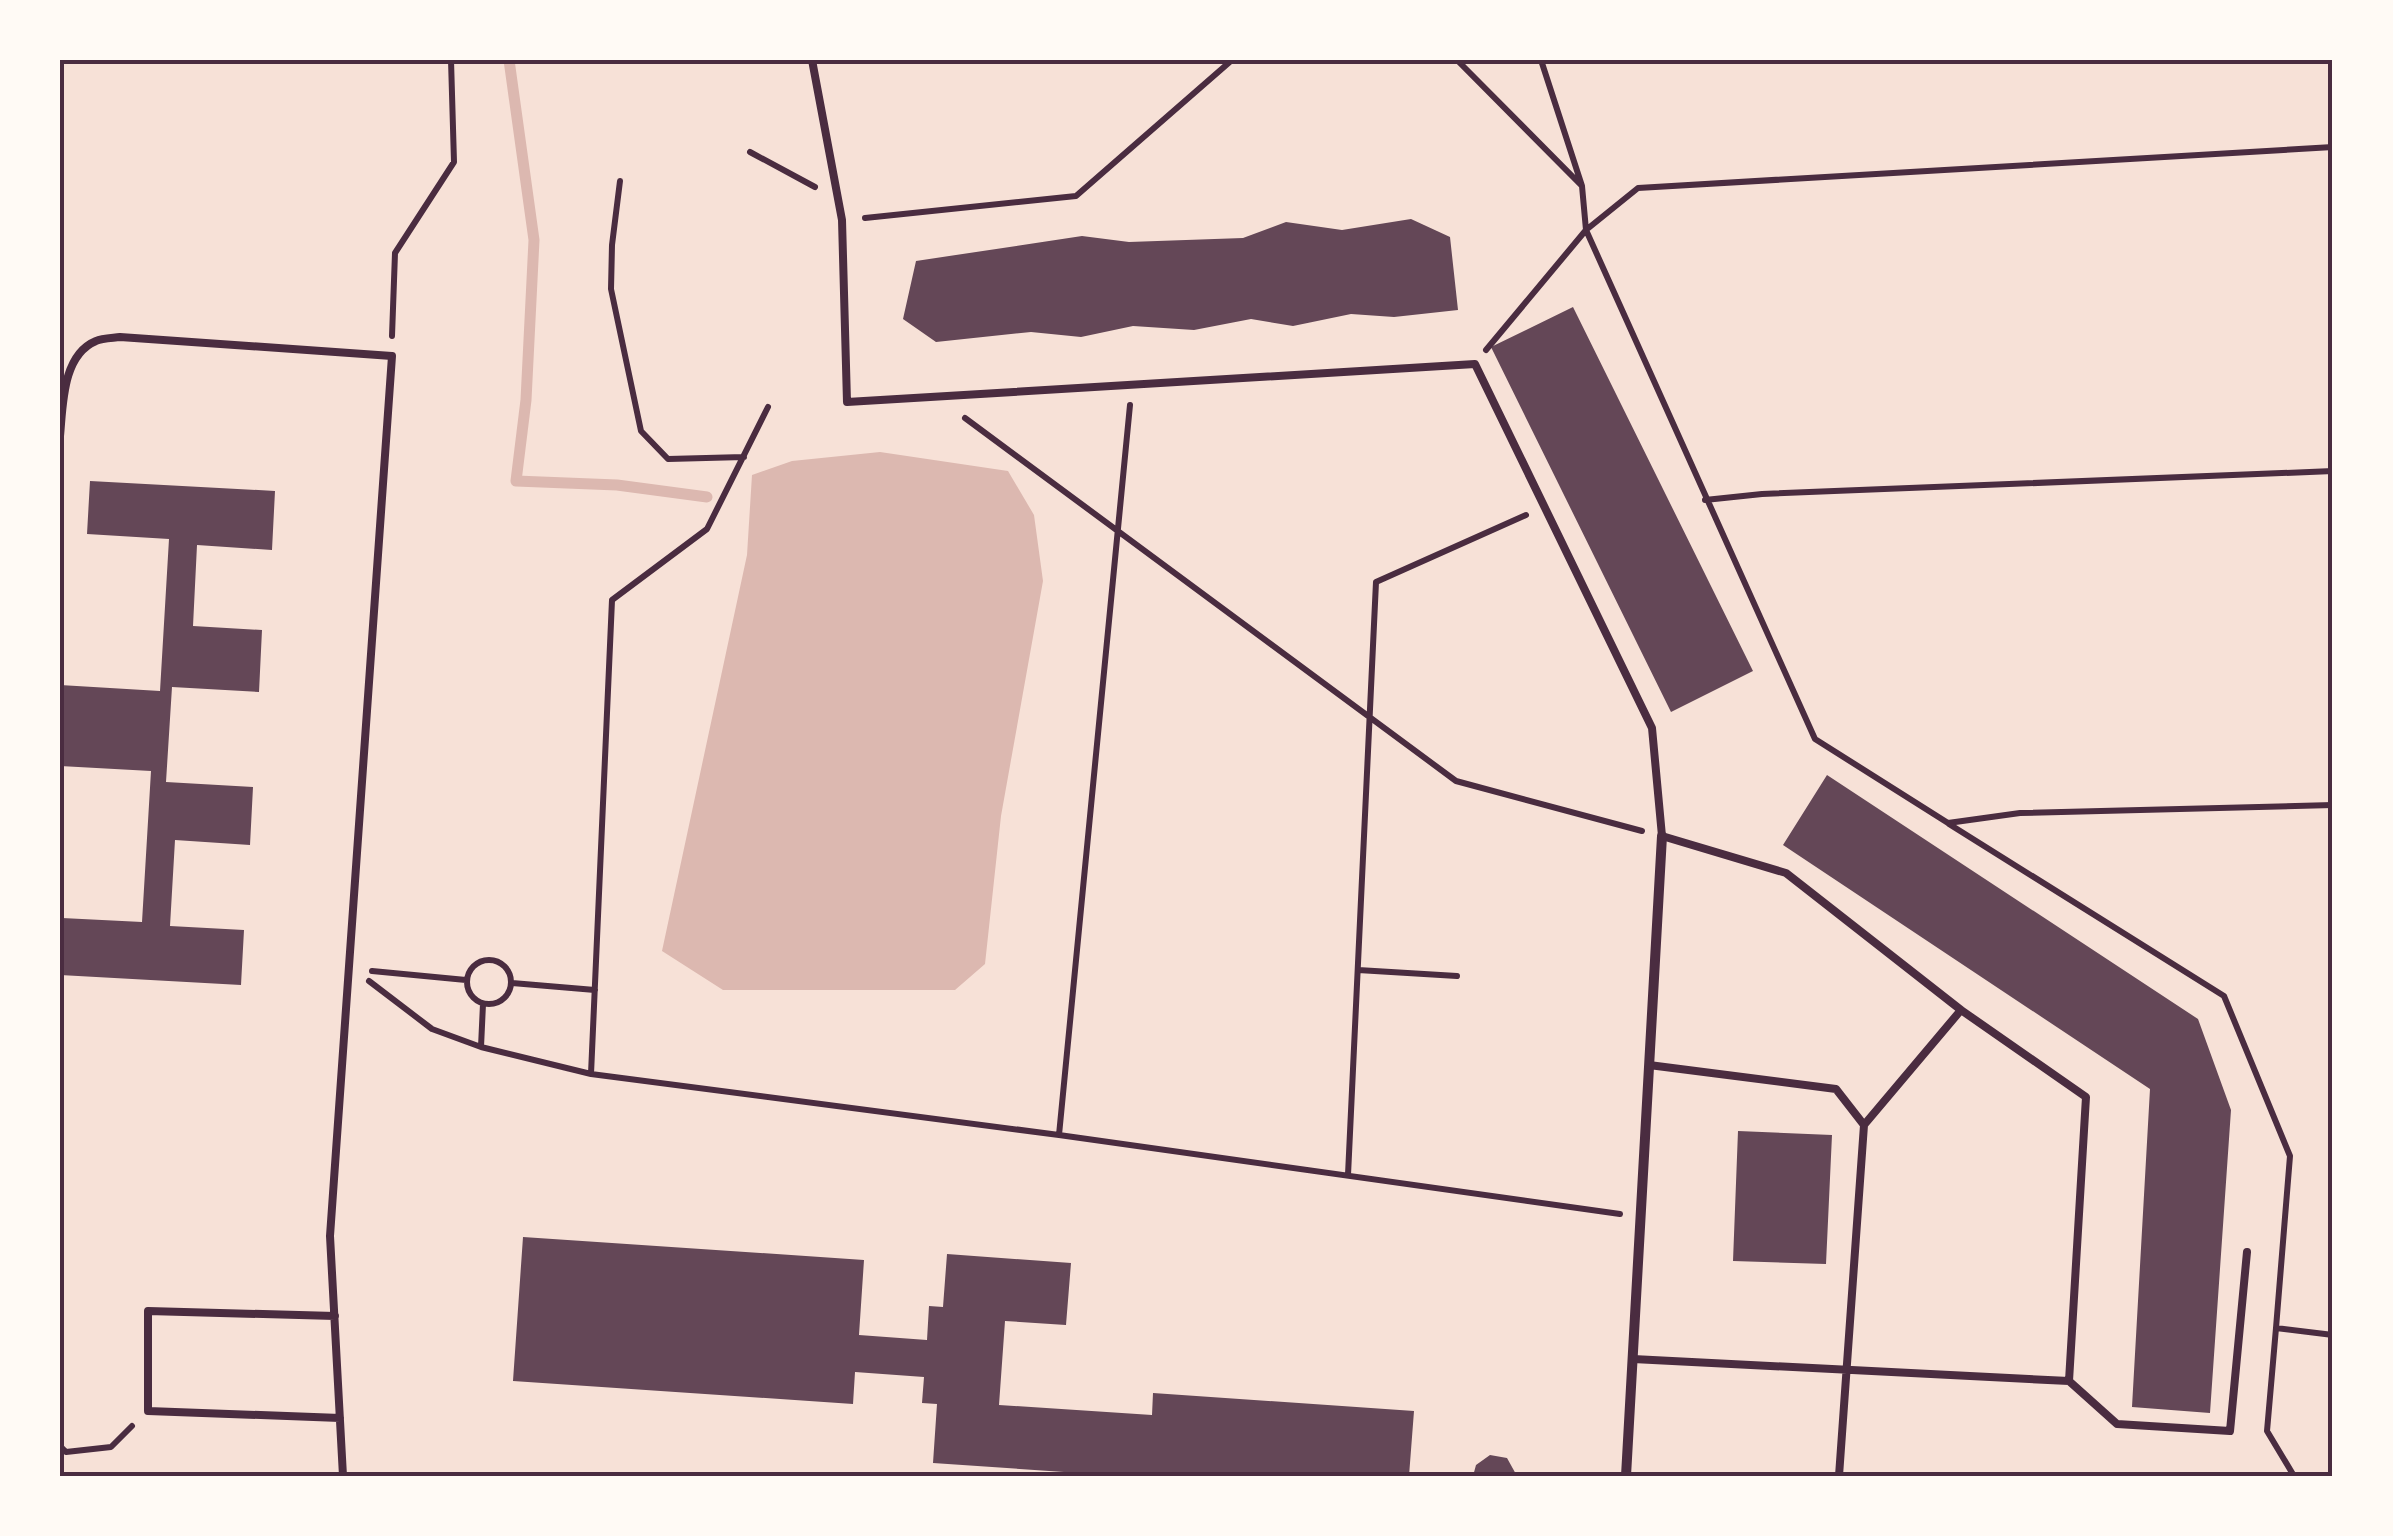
<svg xmlns="http://www.w3.org/2000/svg" width="2393" height="1536" font-family="'IBM Plex Sans',sans-serif">
<style>
.water{fill:#dcb8b0}
.lines{fill:none;stroke-linecap:round;stroke-linejoin:round}
.stream{stroke:#dcb8b0;stroke-width:11}
.building{fill:#644757}
.path{stroke:#4a2c40;stroke-width:6}
.service{stroke:#4a2c40;stroke-width:8}
.minor{stroke:#4a2c40;stroke-width:10}
.neatline{fill:none;stroke:#4a2c40;stroke-width:4}
</style>
<rect width="100%" height="100%" fill="#f7e1d7"/>
<path class="water" d="M880,452L1008,471L1034,515L1043,581L1001,816L985,964L955,990H723L662,951L747,555L752,475L792,461Z"/>
<g class="lines">
<path class="stream" d="M509,60L534,240L526,400L516,481L617,485L707,497"/>
</g>
<path class="building" d="M1411,219L1450,237L1458,310L1394,317L1351,314L1293,326L1251,319L1194,330L1133,326L1081,337L1031,332L936,342L903,319L916,261L1082,236L1129,242L1243,238L1286,222L1342,230Z
M1573,307L1753,671L1671,712L1491,347Z
M90,481L275,491L272,550L197,545L193,626L262,630L259,692L172,687L166,782L253,787L250,845L175,840L170,926L244,930L241,985L60,975L62,918L142,922L151,771L60,766V685L160,691L169,539L87,534Z
M1827,775L2198,1019L2231,1110L2210,1413L2132,1407L2150,1089L1783,845Z
M1738,1131L1832,1135L1826,1264L1733,1261Z
M523,1237L864,1260L859,1335L927,1340L929,1306L943,1307L947,1254L1071,1263L1066,1325L1005,1321L999,1405L1152,1415L1153,1393L1414,1411L1409,1476H1123L933,1463L937,1404L922,1403L924,1377L855,1372L853,1404L513,1381Z
M1490,1455L1507,1458L1517,1476H1473L1476,1465Z"/>
<g class="lines">
<path class="path" d="M1457,60L1581,185
M1541,60L1582,186L1586,230L1815,739L1948,823L2020,813L2333,805
M750,152L815,187
M620,181L612,245L611,289L641,431L668,459L744,457
M865,218L1076,196L1232,60
M392,336L395,253L454,162L451,60
M1486,350L1586,230L1638,188L2333,147
M965,418L1456,781L1642,831
M1705,500L1762,494L2333,471
M1949,824L2224,996L2290,1156L2276,1328
M467 982a22 22 0 1 1 44 0a22 22 0 1 1-44 0Z
M1358,970L1457,976
M372,971L466,980
M369,981L432,1029L481,1047L591,1074L1059,1135L1620,1214
M512,983L595,990
M481,1047L483,1004
M591,1074L612,600L707,529L768,407
M1059,1135L1130,405
M1348,1175L1376,582L1526,515
M60,1446L66,1452L111,1447L132,1426
M2294,1476L2267,1431L2276,1328L2333,1335"/>
<path class="service" d="M812,60L842,220L847,402L1475,364L1652,728L1662,836L1786,873L1961,1010
M60,436C63,406 62,355 96,341C102,338 113,338 120,337L392,356L330,1236L343,1476
M1649,1065L1836,1089L1864,1125
M335,1316L148,1311V1411L340,1418
M1633,1359L2069,1381
M1839,1476L1864,1125L1961,1010L2086,1097L2069,1381L2117,1424L2230,1431L2247,1252"/>
<path class="minor" d="M1626,1476L1662,836"/>
</g>
<rect width="2393" height="1536" fill="none" stroke="#fffaf5" stroke-width="125"/>
<rect x="62" y="62" width="2268" height="1412" class="neatline"/>
</svg>
